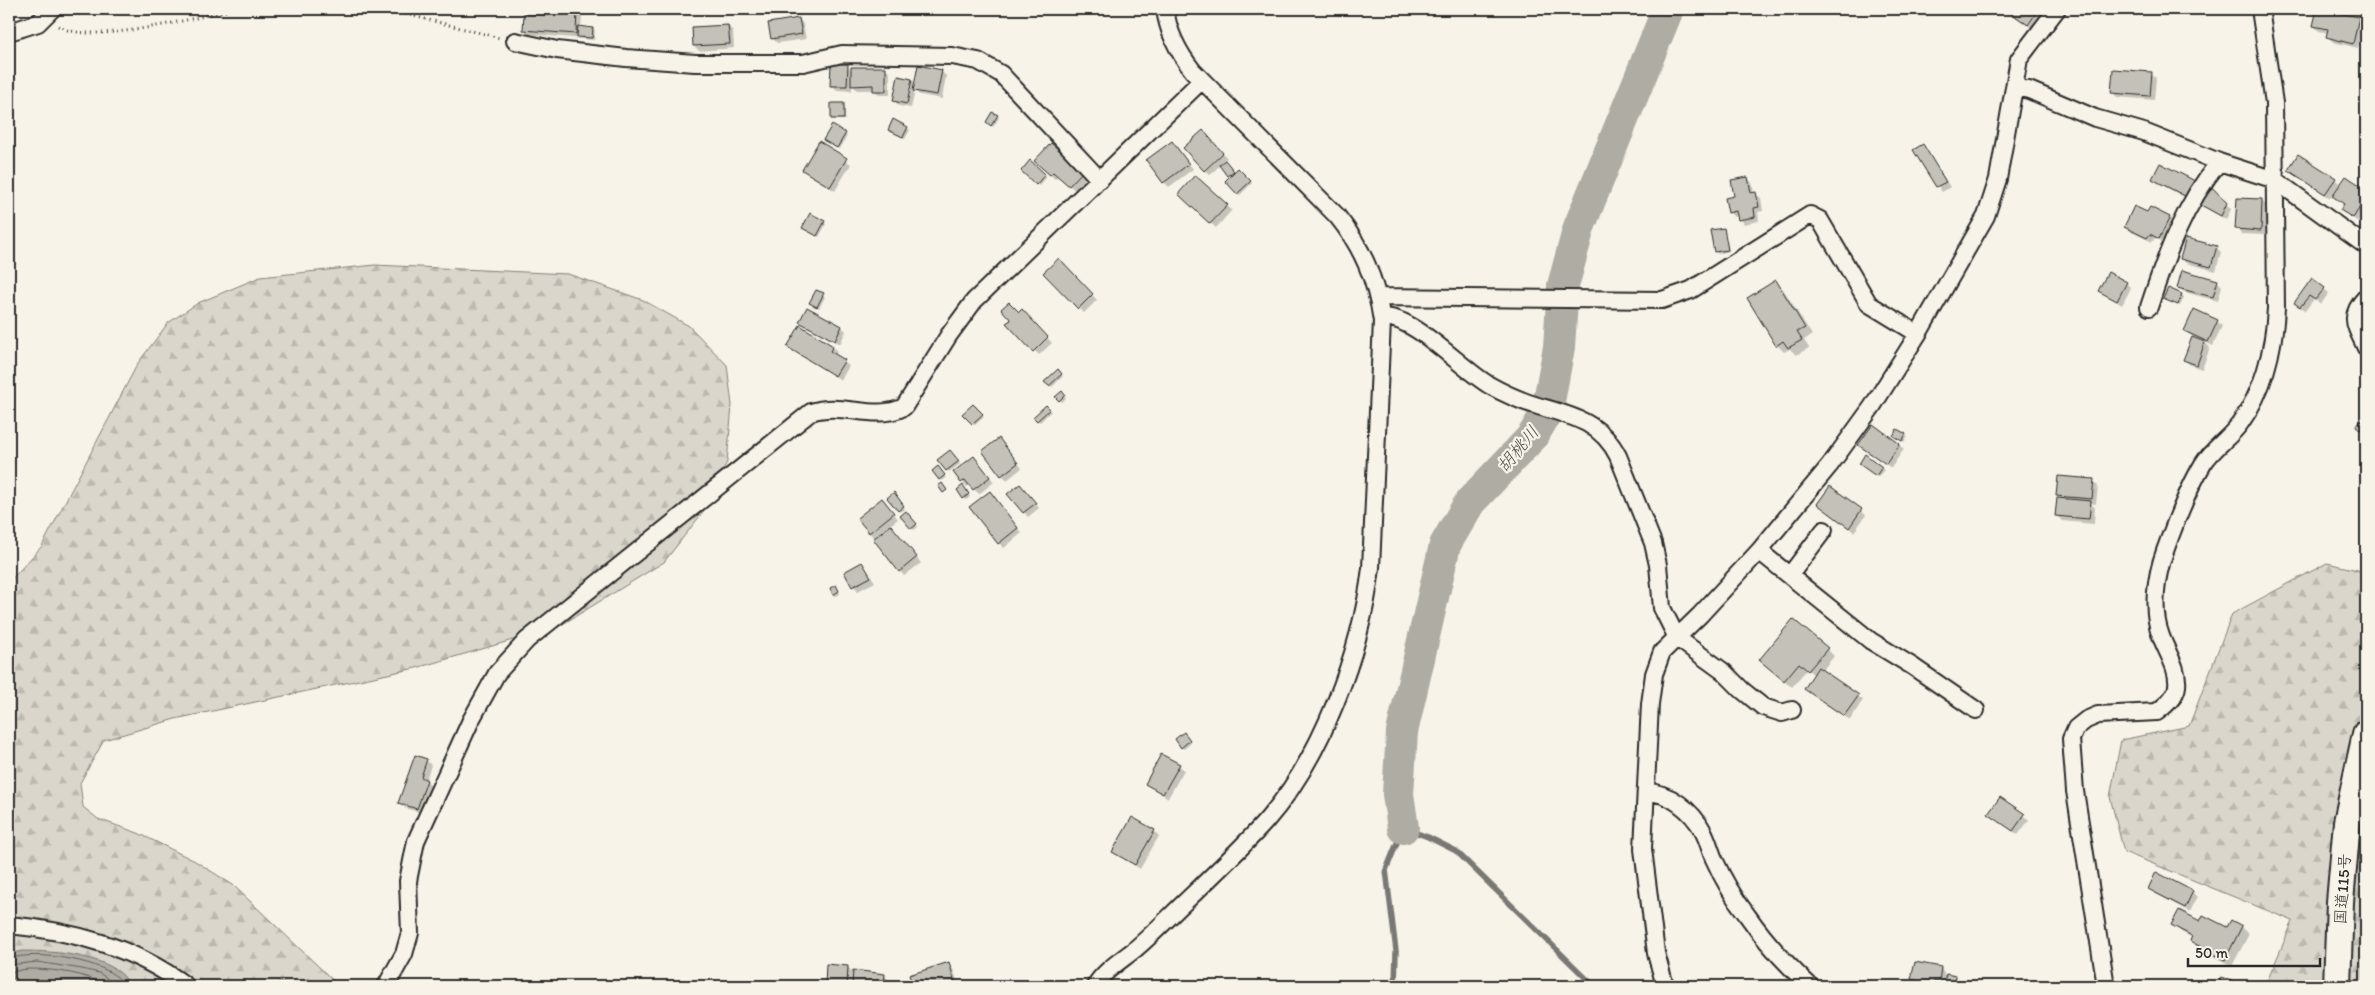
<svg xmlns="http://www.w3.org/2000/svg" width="2375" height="995" font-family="Itim,'Klee One',sans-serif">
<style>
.forest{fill:url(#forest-firs);stroke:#82807c}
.water{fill:#afaca4;stroke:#7a7874}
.shadow{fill:#0003}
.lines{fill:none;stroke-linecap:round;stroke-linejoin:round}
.shore{stroke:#605f5b;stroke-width:1}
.stream{stroke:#7a7874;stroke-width:5.5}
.river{stroke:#afaca4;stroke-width:32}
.building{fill:#c4c1b9;stroke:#2b2b2b}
.minor-casing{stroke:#2b2b2b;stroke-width:20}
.trunk-casing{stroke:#2b2b2b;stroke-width:30}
.path{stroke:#2b2b2b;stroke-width:3;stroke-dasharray:1 4;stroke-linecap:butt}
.minor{stroke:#f7f3e8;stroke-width:16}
.trunk{stroke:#f7f3e8;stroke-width:26}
.labels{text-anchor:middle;stroke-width:4.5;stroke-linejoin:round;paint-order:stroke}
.street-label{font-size:16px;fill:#2b2b2b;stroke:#f7f3e8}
.water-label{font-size:18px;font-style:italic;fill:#53524f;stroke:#f7f3e8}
</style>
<defs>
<pattern id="forest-firs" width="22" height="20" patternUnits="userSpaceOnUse" patternTransform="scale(1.25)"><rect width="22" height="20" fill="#dad6cc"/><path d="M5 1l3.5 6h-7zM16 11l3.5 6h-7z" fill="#bbb8af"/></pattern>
</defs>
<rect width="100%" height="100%" fill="#f7f3e8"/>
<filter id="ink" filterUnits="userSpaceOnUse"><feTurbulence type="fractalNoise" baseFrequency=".02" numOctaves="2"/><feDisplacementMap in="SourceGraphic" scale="10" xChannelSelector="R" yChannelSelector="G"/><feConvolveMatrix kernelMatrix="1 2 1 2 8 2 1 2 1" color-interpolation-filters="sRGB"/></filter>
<g filter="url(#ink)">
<path class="forest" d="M375,265L568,274L643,300L689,326L727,365L732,405L727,462L703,512L664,562L558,627L416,668L175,719L104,740L80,783L83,807L98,819L138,833L195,861L233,885L339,986H9V582L42,546L138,363L168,323L198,303L260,277Z
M2327,563L2366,572V986H2265L2293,921L2124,852L2110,797L2121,740L2189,726L2232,614Z"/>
<path class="water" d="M23,951C52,951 118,955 130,986H9V954Z"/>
<path class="shadow" d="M2011,9H2030L2041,17L2033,29L2014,16L2009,11Z
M2358,9H2366V14L2360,11Z
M577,12L582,16L581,28L593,29L595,31L594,40L529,34L524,29L546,16Z
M2359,18L2363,23L2358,48L2333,42L2328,37L2329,33L2319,31L2314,26Z
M799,19L803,24L806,39L777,43L772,38Z
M728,26L733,31L734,48L699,51L694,46Z
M847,66L852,71L885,68L890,73V95H879L874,90H857L852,84V91L837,90L832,85Z
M941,71L946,76L942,99L920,95L915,91L911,108L899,106L894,101L912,80L916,85Z
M2151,74L2156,78L2154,100L2117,97L2112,92Z
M843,104L845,107V120H835L833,118Z
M997,116L999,118L993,127L989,124Z
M894,121L910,130L905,139L892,132Z
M845,134L847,136L839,149L825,140Z
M1208,137L1227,158L1224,161L1235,173L1238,170L1252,183L1240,195L1227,181L1230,177L1220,165L1210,175L1205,170Z
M819,143L851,164L835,191L803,170Z
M1051,144L1087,176L1075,190L1058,176L1055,179L1040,166Z
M1923,145L1950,187L1942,192L1915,150Z
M1177,148L1193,169L1169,187L1164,182Z
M1030,162L1047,177L1039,186L1022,171Z
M2295,174L2335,179L2341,185L2346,177L2366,191V213L2365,211L2358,222L2342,210L2345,205L2332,194L2330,198Z
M1748,178L1752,183L1754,193L1761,198L1763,211L1758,212L1759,221L1744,224L1739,216L1734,217L1729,212L1735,197Z
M2153,178L2194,182L2199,187L2192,201L2158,183Z
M2210,187L2231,209L2226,220L2200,204Z
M1179,194L1227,206L1232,210L1216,228Z
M2262,200L2267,205L2265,235L2241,234L2237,229Z
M2148,214L2170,218L2174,222L2164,242L2155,238L2152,242L2130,231L2125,226Z
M824,222L826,224L819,237L804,228Z
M1723,229L1729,251L1718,254L1716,252Z
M2216,247L2221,252L2216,271L2186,263L2181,258Z
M1059,260L1097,300L1084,313L1045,273Z
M2312,280L2329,293L2321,304L2314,299L2305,311L2295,303Z
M2217,281L2222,286L2218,301L2184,292L2179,287Z
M1776,282L1783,289L1812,335L1804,340L1809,348L1796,355L1790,349L1784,352L1777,345Z
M2126,283L2131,288L2122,305L2100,291Z
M817,291L825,297L819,308L811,303Z
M2181,295L2184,297L2180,306L2165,299Z
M1022,311L1052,343L1039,355L1008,324Z
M2217,321L2222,326L2213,346L2205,342L2210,348L2202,369L2190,365L2185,360L2193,337L2185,331Z
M801,322L842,327L846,331L840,344L806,326Z
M800,327L833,347L837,351L835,356L849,366L841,380L789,346Z
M1058,371L1063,376L1052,387L1046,382Z
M1062,393L1066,398L1062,402L1057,397Z
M973,406L984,417L975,425L964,414Z
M1046,406L1051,411L1040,422L1035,417Z
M1898,430L1908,437L1904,442L1897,437Z
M1003,444L1022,468L1007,480L1002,475Z
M1860,445H1899L1904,449L1891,468Z
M952,453L960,464L949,472L939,460Z
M1865,456L1884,470L1878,477L1862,466Z
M978,462L994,482L979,494L970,485L967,487L954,472Z
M940,470L946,478L942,481L940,479Z
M2093,481L2098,486L2096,504L2091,503L2095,508L2094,524L2062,521L2057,516L2062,500L2057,495Z
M1831,487L1866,515L1854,532L1818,504Z
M964,489L970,497L966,500L964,498Z
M1025,490L1039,508L1028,517L1024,512Z
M896,496L905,509L901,512L899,510Z
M994,498L1022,533L1004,548L999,543Z
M887,505L898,519L890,525L921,563L904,576L869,532Z
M908,514L918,527L914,530L912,528Z
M2366,519V528L2362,522Z
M862,563L875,582L858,591L845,573Z
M838,589L840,594L836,596L834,594Z
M1827,649L1834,656L1822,671L1863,700L1850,720L1810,693L1814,675L1807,669L1792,687L1761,660Z
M1184,734L1191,743L1184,749L1182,747Z
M426,760L431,765L426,780L431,786L422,813L405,808L400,803Z
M1179,765L1184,770L1168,798L1147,783Z
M2024,815L2029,820L2018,835L1995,818Z
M1154,831L1159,836L1140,869L1114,851Z
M2157,874L2192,892L2197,897L2190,912L2154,893L2150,888Z
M2231,921L2242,927L2249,934L2232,966L2199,949L2191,941L2193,938L2181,932L2173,924L2201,923L2227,929Z
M948,964L953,969L959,986H914L911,976Z
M828,966L848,967L854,974L884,975L889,980L888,986H826Z
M1941,968L1945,975L1958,979L1956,985L1948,984L1944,980L1943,986H1927L1917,984L1912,979Z"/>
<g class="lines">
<path class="shore" d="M9,959C14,958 19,956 24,956C48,953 113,962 125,986
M9,965L37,962L82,969L99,973L118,986
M9,972C16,972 22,969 29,969C53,969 86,973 107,986"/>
<path class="stream" d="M1395,986L1396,951L1386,870L1403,828L1428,837L1456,851L1594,986"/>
<path class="river" d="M1403,828L1398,794L1402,732L1445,545L1470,502L1532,437L1547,412L1559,347L1563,286L1579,227L1668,9"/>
</g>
<path class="building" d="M546,9L577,10L576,34L523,30L524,13L545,15Z
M2009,9H2033L2037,12L2028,25L2008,11Z
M2317,9L2359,17L2353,44L2326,37L2328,29L2313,26Z
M799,18L802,34L771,39L768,23Z
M728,25L730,44L693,46L692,27Z
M578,26L593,28L592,38L577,37Z
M831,64H848L847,86H830Z
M918,65L942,70L937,95L913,91Z
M851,67H886V91H873V85L851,86Z
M2113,69L2152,72L2150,96L2111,93Z
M898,76L912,79L907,104L893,101Z
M831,103H844V119H831Z
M992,112L998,115L991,126L986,122Z
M893,119L908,127L903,137L888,130Z
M832,125L846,133L837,148L823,140Z
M1203,130L1223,153L1204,171L1183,148Z
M819,141L847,158L830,187L802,170Z
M1172,141L1189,164L1163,183L1146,160Z
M1051,143L1083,171L1069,186L1053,172L1050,175L1034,161Z
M1923,144L1946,182L1936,187L1913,150Z
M2298,154L2336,178L2325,194L2288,170Z
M1030,160L1045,174L1036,185L1021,171Z
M1225,160L1234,171L1227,176L1219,165Z
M2160,163L2195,181L2187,197L2152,179Z
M1238,168L1251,181L1237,194L1225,181Z
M1195,175L1228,205L1210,224L1178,194Z
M2346,176L2366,189V198L2353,218L2340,210L2344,204L2332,196Z
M1748,177L1751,193L1756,192L1759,207L1754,208L1755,217L1738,220L1736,211L1728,213L1725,198L1734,196L1731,180Z
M2210,185L2227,203L2221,216L2199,204Z
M2237,198L2262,199L2261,231L2235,229Z
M2134,206L2147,212L2150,207L2170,217L2159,239L2150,234L2147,238L2124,227Z
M810,213L825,221L817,236L802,228Z
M1724,228L1728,250L1714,252L1710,230Z
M2186,238L2217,246L2211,267L2180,259Z
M1059,258L1093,294L1078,309L1043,273Z
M2182,270L2218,280L2213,297L2177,288Z
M2108,272L2127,282L2117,301L2098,291Z
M2312,278L2325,288L2315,300L2309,296L2300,307L2294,303Z
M1776,280L1805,328L1797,332L1802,340L1788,348L1783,341L1776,346L1747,298Z
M2168,288L2182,294L2178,305L2163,299Z
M816,290L824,293L817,307L809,303Z
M1009,302L1019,312L1022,309L1048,337L1033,352L1006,323L1011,320L1001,309Z
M807,307L842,326L835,341L799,322Z
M2194,309L2218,320L2208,342L2184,331Z
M800,325L833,346L830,351L845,360L835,376L787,347Z
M2192,337L2205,342L2197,365L2183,360Z
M1058,369L1062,374L1049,386L1044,382Z
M1062,391L1065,395L1059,401L1055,397Z
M973,404L983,414L972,424L962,414Z
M1046,405L1050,409L1037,421L1033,417Z
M2366,413V434L2356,426Z
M1873,424L1900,444L1886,464L1858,445Z
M1897,429L1906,434L1902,441L1893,436Z
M999,438L1018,463L1001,476L982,451Z
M950,450L959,461L946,471L937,460Z
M1865,454L1882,467L1876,476L1859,464Z
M974,456L990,477L973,490L965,480L961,483L953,472Z
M938,466L945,475L939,480L932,471Z
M2058,476L2094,479L2092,499L2056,496Z
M942,483L947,490L943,493L938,486Z
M1020,484L1036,503L1023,513L1007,494Z
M963,485L969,494L963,499L957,490Z
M1830,486L1862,509L1849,528L1817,504Z
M990,491L1018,528L998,544L969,507Z
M894,492L904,506L898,511L887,498Z
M882,498L894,513L869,533L857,518Z
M2057,498L2091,501L2089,519L2055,516Z
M906,511L917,524L911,529L900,516Z
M891,525L917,557L899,572L873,539Z
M862,562L871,577L852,587L844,572Z
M836,585L839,591L833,595L830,588Z
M1793,619L1828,648L1808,671L1799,663L1784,681L1759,660Z
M1818,667L1859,695L1844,716L1804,689Z
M1184,732L1190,740L1181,748L1175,739Z
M1161,754L1180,764L1163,794L1145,784Z
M415,755L427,759L421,777L427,780L417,809L398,803Z
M2000,797L2025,814L2013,831L1988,814Z
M1132,817L1155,830L1135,865L1112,852Z
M2156,872L2193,891L2185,908L2148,889Z
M2179,910L2200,921L2203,915L2227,927L2231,920L2242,926L2225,960L2190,941L2192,936L2171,925Z
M949,962L956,986H913L909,975Z
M1915,962L1941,967L1939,982L1934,981V984L1946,986H1926V983L1911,979Z
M826,964L848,966L847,986H825Z
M853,970L885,974L884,986H852Z
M1946,974L1956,976L1955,984L1944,982Z
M2221,977L2232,980L2230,986H2219Z"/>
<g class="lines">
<defs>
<path id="minor" d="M9,32L38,23L52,9
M515,41L557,50L626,58L695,63H803L842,54L952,56L978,61L1001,74L1100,180
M2014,87L2029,90L2095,118L2144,132L2219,162L2275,180L2366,246
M1378,297L1662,300L1691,290L1810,215L1820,220L1869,304L1918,334
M2366,297C2347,317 2356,326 2366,348
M2149,307C2166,255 2184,205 2219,162
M1382,317C1413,315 1460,368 1489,385C1505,394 1521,401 1538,406C1572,416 1601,422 1618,456L1653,543L1658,565L1662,608L1677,638L1724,672L1742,690L1763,707L1782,713L1792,710
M1759,551L1871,641L1912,666L1976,710
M1790,575L1824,530
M1646,792C1670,792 1692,811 1703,831C1708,840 1710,850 1714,859C1723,879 1734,898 1747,915C1765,941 1787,965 1810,986
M9,925C73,931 134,947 186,986
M386,986L404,954L410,933L408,881L416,841L471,720L497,673L527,640L811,412C842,401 874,422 904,407L949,335L974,301L1202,80
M1095,986C1104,971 1120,961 1134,950C1152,935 1169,917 1186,901C1213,875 1241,849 1266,821C1322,757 1361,652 1371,568L1382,321C1376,280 1363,248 1337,216L1193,71C1178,52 1168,33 1165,9
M1665,986L1656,953L1643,849L1650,704L1654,674L1662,652L1700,615L1759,551L1830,465L1872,407L1918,334L1986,216L1998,179L2019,59L2057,9
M2106,986L2075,791L2071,739L2076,728L2086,720L2098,715L2157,712C2165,706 2176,697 2177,686C2179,669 2166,651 2161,636C2151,610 2156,576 2165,551C2175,523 2188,489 2203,464C2213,448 2231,437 2241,422C2265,388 2274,349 2276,308L2274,103L2260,9"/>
<path id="trunk" d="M2337,986L2340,902L2347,822L2366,734"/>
</defs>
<use href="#minor" class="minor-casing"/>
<use href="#trunk" class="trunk-casing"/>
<path class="path" d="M386,9L500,38
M58,26C90,46 195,18 233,9"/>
<use href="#minor" class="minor"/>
<use href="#trunk" class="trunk"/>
</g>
</g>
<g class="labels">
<g class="street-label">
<text transform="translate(2342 889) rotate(-86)" y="6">国道115号</text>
</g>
<g class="water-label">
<text transform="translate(1518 449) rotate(-50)" y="6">胡桃川</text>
</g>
</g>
<rect width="2375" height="995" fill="none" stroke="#f7f3e8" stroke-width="30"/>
<rect x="15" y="15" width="2345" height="965" fill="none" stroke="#2b2b2b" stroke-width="2" filter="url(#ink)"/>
<path d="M2188 958v8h132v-8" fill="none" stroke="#2b2b2b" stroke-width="2.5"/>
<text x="2195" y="958" font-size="15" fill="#2b2b2b" stroke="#f7f3e8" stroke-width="4" paint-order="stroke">50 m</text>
</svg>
